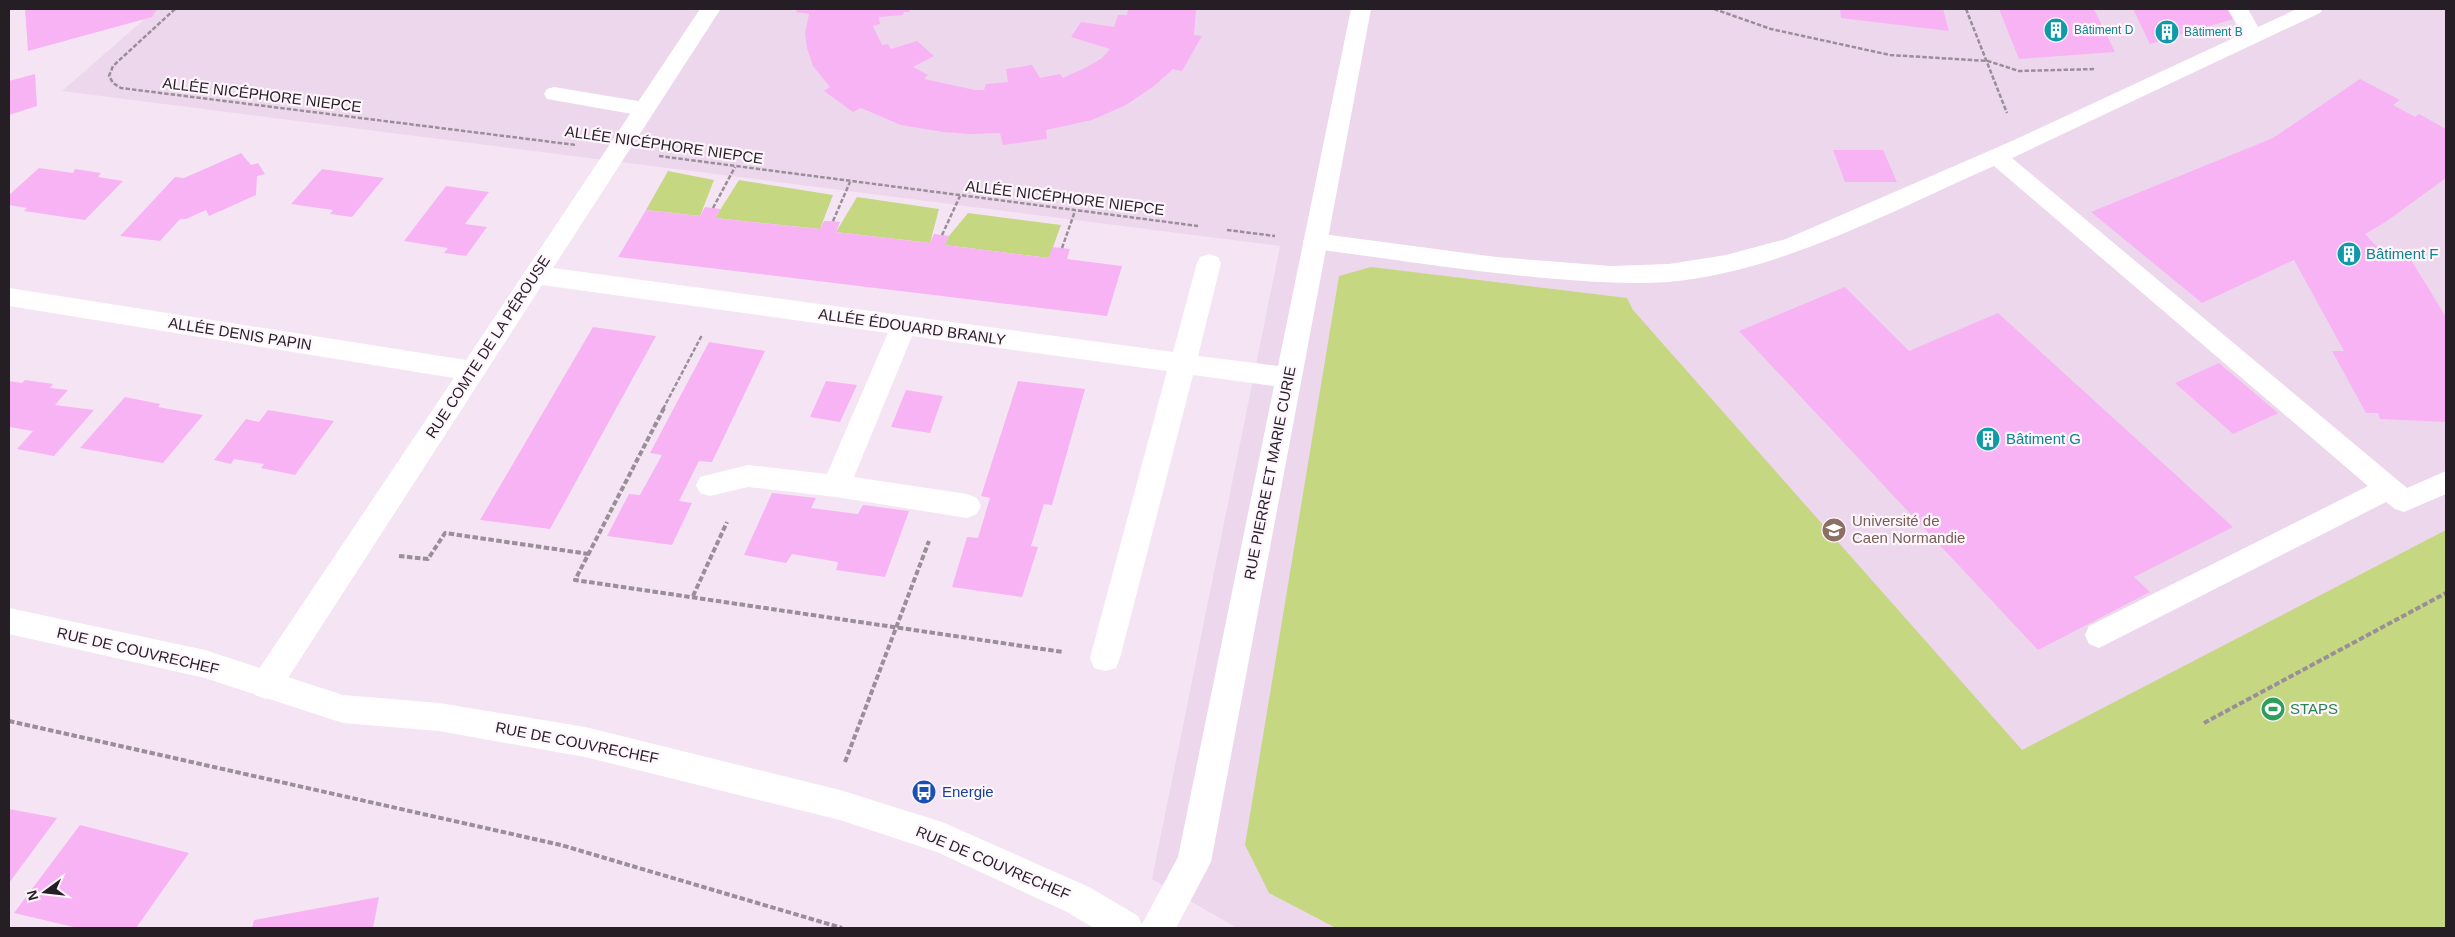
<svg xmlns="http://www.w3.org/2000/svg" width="2455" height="937" font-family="Arial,sans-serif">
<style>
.built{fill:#edd7ec}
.green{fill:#c5d780}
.building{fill:#f8b3f4}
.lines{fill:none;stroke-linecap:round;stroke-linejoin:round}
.path-far1{stroke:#9a8e99;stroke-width:2.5;stroke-dasharray:4.5 2;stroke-linecap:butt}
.path{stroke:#9a8e99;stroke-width:4;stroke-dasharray:5.5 2.5;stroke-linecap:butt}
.service{fill:#fff;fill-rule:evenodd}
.minor{fill:#fff;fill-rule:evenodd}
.tertiary{fill:#fff;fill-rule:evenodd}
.labels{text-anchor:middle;stroke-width:4.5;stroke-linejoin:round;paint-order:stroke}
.far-culture-label{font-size:12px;fill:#0d838f;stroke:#fef5fd;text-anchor:start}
.street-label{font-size:15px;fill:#251f25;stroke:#fef5fd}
.culture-label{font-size:15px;fill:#0d838f;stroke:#fef5fd;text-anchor:start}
.education-label{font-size:15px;fill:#785e54;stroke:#fef5fd;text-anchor:start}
.leisure-label{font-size:15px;fill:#27864d;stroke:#fef5fd;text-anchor:start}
.transit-label{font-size:15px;fill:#164399;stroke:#fef5fd;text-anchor:start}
</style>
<rect width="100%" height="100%" fill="#f5e5f4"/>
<path class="built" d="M156,9H2446V928H1237L1152,879L1280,246L62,91Z"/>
<path class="green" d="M668,171L714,180L700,216L646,210Z
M739,180L833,195L820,229L715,218Z
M857,197L939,209L930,243L836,232Z
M968,213L1061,225L1049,258L945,245L949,236Z
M1371,267L1627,298L1633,310L2022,750L2446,530V928H1336L1269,893L1245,845L1339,276Z"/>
<path class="building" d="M25,9H157L152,17L28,51Z
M797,9H910L909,12H904L903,15L879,17L880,24L873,26L882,45L888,44L891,49L917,41L934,56L913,67L928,75L924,79L975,90H984L986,84L1008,82L1006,69L1032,65L1040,78L1060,74L1063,78L1087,67L1102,58L1110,49L1071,37L1081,22L1114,27L1118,15H1127L1128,9H1196L1194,35L1202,36L1182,71L1173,69L1154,86L1126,105L1092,120L1046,130L1047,139L1003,145L1000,133L970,134L943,132L901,125L861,108L853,112L824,91L830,87L813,66L807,48L805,34L809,14L796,12Z
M1840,9H1943L1949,31L1841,18Z
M1999,9H2094L2115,52L2019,59Z
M2133,9H2227L2233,19L2150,44Z
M35,74L37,106L9,115V81Z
M2360,79L2400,100L2393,105L2415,117L2419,114L2446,129V178L2387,221L2365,234L2379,249L2405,250L2446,317V422L2380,419L2378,413H2366L2332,351H2344L2294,260L2202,303L2091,212L2273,138Z
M1833,150H1883L1897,182H1845Z
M241,153L251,165L258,163L265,174L257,176L256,195L209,216L206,210L186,219H180L160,241L120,236L175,177L184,178Z
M39,168L73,173L75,169L101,173L98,177L123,181L85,220L24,211L27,208L9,205V195Z
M322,169L384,178L352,217L330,214L333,210L291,204Z
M446,186L489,192L465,224L487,227L466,256L444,253L448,248L404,241Z
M705,207L721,209L715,218L820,229L824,221H833L840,222L836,232L930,243L934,234L949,236L945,245L1049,258L1052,247L1062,248L1070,249L1067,259L1122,266L1107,316L618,257L646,210L700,216Z
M1845,287L1909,351L1998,313L2233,527L2134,577L2150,592L2038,650L1739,331Z
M593,327L656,336L550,529L480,520Z
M709,342L765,351L712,462L699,461L679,501L692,503L672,545L607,536L629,494L640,495L662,455L650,453Z
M2219,363L2278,413L2233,434L2175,383Z
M25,380L53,384L50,388L68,390L55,405L94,410L54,456L17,449L33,431L9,427V381L22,383Z
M826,381L857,385L840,422L810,417Z
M1018,381L1085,389L1052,505L1044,504L1031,546L1038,547L1022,597L952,587L967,537L978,538L990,498L981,496Z
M906,390L943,396L930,433L891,427Z
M125,397L160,404L158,407L203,415L163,463L80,448Z
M268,410L334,421L295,475L261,468L264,464L234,459L231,464L214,460L246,419L259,422Z
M772,493L816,498L811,508L858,514L863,505L909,511L885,577L836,570L838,562L792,554L786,563L744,555Z
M9,809L57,818L9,883Z
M80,825L189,853L136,928H78L14,913Z
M379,897L373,928H252L254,920Z"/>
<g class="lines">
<path class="path-far1" d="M175,9L113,66L109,76L113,83L121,88L576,145
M1714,9L1771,29L1890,55L1988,61L2019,71L2096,69
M1966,9L2007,113
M659,156L1198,226
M713,208L735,167
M833,221L850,182
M1227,230L1275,236
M942,235L960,196
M1062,248L1075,211
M663,409L702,335"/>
<path class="path" d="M664,408L575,580L1063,652
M399,556L428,559L445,533L589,554
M693,596L727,522
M9,721L561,845L842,928
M2204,723L2446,593
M845,762L929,541"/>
<path class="service" d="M2228,9H2248L2258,27L2297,9H2323L2320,13L2012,158L2407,488L2446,471V494L2404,512L2395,509L2386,502L2099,648L2089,644L2085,635L2089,626L2368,486L1994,166C1891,211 1781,272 1668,282C1626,285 1585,281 1544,278C1467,271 1391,259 1315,249L1307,247L1303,241L1307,235L1315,233L1496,257L1611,266L1669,264L1726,255L1786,239L2012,141L2242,34Z
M554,87L644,102L651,104L655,109L651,114L644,116L547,99L544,94L547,89Z"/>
<path class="minor" d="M700,9L720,10L553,268L1173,352L1197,263L1200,257L1209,254L1218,257L1221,263L1198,356L1278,366L1351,9H1371L1211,862L1176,928H1140L1178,857L1274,386L1193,375L1120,658L1116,668L1105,671L1094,668L1090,658L1167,371L912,336L854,477L967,494L977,498L981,506L977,514L967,518L836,497L748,487L710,496L700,493L696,485L700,477L748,465L827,474L888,333L542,285L277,695L266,699L255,695L251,685L255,675L454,378L9,306V288L466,360Z"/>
<path class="tertiary" d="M9,608L205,650L343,695L439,703L585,727L840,790L942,822L1089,887L1138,916L1143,928H1094L1065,911L937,852L840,820L585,757L439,731L343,723L205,678L9,634Z"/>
</g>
<defs>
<symbol id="building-disc" viewBox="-11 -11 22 22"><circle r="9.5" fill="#0f9aa8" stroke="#fef5fd"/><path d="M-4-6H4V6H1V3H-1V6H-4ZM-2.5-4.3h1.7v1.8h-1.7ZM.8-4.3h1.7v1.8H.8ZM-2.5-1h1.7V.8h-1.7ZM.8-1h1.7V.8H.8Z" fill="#fff"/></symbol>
<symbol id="university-disc" viewBox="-11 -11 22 22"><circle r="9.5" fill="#8d6e63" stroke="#fef5fd"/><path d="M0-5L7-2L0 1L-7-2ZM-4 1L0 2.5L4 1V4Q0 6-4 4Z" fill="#fff"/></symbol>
<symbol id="stadium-disc" viewBox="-11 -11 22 22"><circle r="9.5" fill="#2e9e5b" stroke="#fef5fd"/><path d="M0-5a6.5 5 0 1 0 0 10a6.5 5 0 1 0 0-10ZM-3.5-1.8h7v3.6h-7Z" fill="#fff"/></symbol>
<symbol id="bus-disc" viewBox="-11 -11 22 22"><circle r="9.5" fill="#1a4fb4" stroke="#fef5fd"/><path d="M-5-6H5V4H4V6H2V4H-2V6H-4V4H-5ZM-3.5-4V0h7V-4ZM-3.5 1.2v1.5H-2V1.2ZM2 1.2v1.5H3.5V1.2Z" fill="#fff"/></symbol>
</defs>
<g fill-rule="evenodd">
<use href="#building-disc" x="2042" y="16" width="28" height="28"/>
<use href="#building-disc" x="2153" y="18" width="28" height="28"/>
<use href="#building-disc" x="2335" y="240" width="28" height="28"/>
<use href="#building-disc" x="1974" y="425" width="28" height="28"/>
<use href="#university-disc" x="1820" y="516" width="28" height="28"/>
<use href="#stadium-disc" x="2259" y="695" width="28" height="28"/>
<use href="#bus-disc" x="910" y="778" width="28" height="28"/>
</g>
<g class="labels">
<g class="far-culture-label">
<text x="2074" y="34">Bâtiment D</text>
<text x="2184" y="36">Bâtiment B</text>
</g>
<g class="street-label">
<text transform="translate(262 95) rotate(7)" y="5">ALLÉE NICÉPHORE NIEPCE</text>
<text transform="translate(664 145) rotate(8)" y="5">ALLÉE NICÉPHORE NIEPCE</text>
<text transform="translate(1065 198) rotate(7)" y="5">ALLÉE NICÉPHORE NIEPCE</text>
<text transform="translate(912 327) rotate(8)" y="5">ALLÉE ÉDOUARD BRANLY</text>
<text transform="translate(240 334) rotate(9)" y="5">ALLÉE DENIS PAPIN</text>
<text transform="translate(488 347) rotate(-57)" y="5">RUE COMTE DE LA PÉROUSE</text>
<text transform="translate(1270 473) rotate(-79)" y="5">RUE PIERRE ET MARIE CURIE</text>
<text transform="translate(138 651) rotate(13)" y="5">RUE DE COUVRECHEF</text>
<text transform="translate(577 743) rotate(11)" y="5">RUE DE COUVRECHEF</text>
<text transform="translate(993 863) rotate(23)" y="5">RUE DE COUVRECHEF</text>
</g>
<g class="culture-label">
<text x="2366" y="259">Bâtiment F</text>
<text x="2006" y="444">Bâtiment G</text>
</g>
<g class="education-label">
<text x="1852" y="526">Université de<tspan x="1852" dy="17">Caen Normandie</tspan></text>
</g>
<g class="leisure-label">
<text x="2290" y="714">STAPS</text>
</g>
<g class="transit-label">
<text x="942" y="797">Energie</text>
</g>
</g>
<rect width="2455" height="937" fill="none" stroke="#251f25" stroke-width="20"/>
<g transform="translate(45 892) rotate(255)" stroke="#fef5fd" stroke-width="4" paint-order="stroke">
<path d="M0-4L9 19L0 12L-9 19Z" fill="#251f25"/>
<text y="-8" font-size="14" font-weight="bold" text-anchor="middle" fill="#251f25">N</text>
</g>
</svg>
